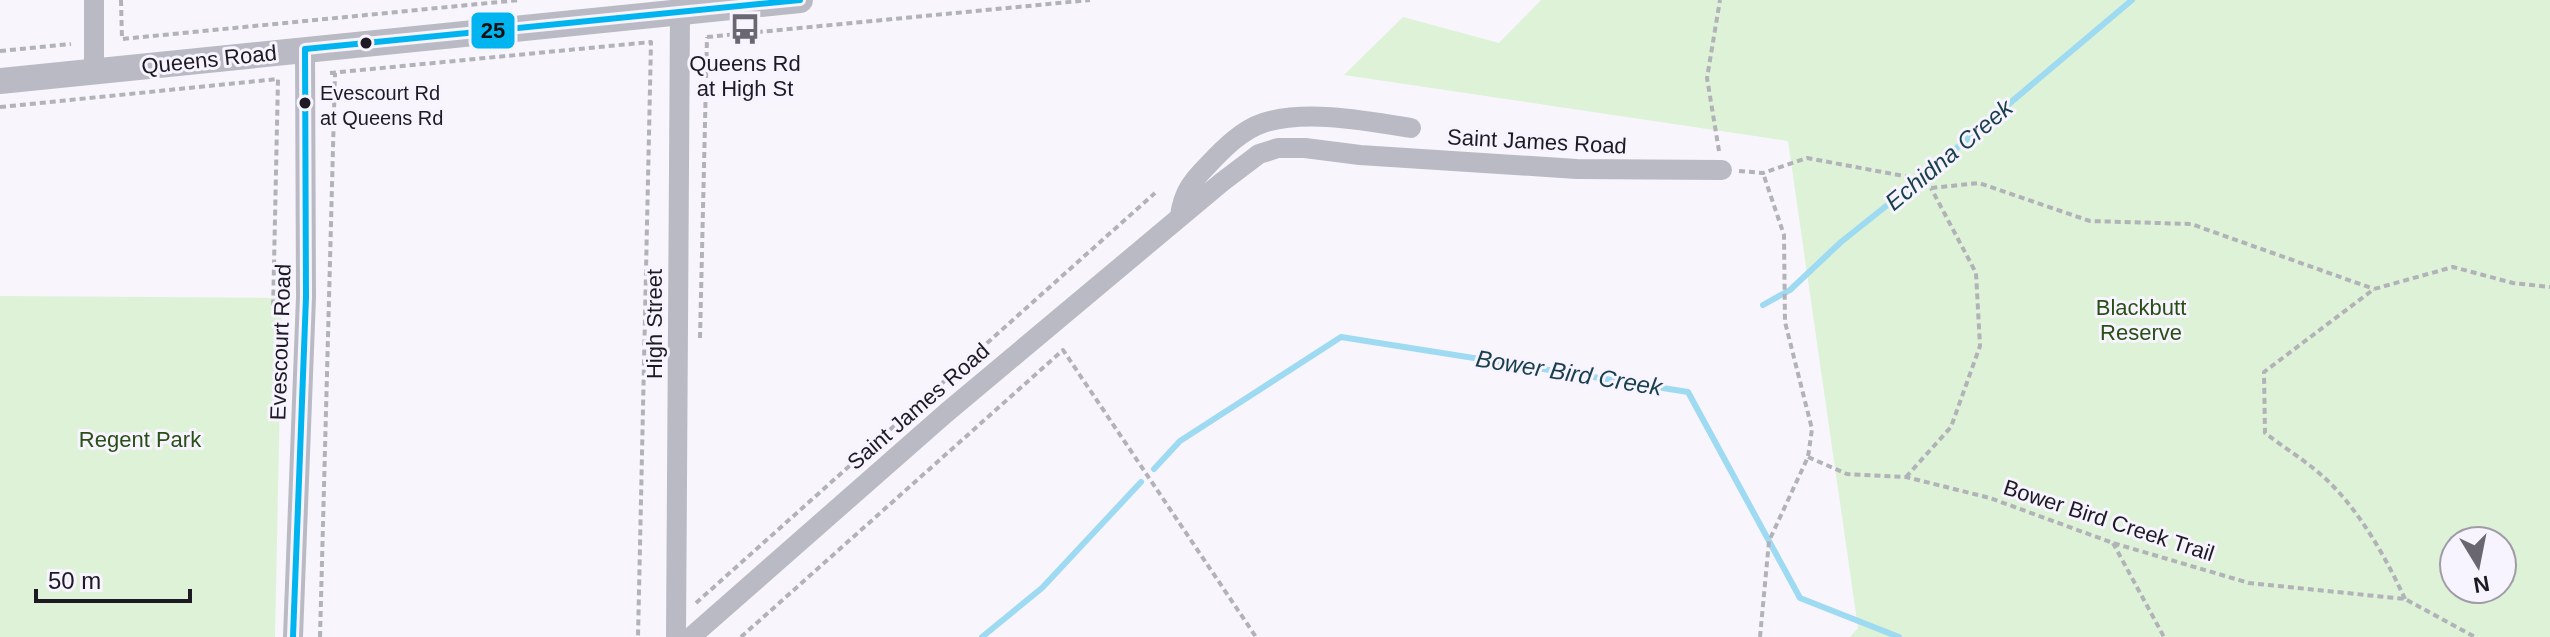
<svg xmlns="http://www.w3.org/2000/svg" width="2550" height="637" font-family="Arial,sans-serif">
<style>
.green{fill:#ddf2d7;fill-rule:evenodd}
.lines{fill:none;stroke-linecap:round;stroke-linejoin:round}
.stream{stroke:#9edaf1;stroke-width:6}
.path{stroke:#b2b2b9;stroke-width:4;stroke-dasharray:6 4;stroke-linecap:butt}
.minor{stroke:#b9bac3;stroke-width:20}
.tertiary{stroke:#b9bac3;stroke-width:26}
.bus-1-casing{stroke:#f7f3ff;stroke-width:12}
.bus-1{stroke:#00b5ef;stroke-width:6}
.bus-dot{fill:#1d1a24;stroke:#f7f3ff;stroke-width:3}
.labels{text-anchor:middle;stroke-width:6;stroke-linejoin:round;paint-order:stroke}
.bus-label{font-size:20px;fill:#1d1a24;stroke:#f7f3ff;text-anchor:start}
.street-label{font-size:22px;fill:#1d1a24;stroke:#f7f3ff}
.poi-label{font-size:22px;fill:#1d1a24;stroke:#f7f3ff}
.park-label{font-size:22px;fill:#285014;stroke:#f7f3ff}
.water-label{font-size:24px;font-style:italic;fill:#183f4c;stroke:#f7f3ff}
.line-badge{stroke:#f7f3ff;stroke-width:3}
.pale-badge-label{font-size:22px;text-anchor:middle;font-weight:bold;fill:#111}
</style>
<rect width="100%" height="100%" fill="#f8f6fc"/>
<path class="green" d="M1541,0H2550V637H1850L1858,628L1788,141L1344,75L1403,17L1499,43ZM2502,541V589H2454V541Z
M0,296L282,298L275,637H0Z"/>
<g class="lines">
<path class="stream" d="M1763,305L1790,290L1841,242L1920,179L2132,0
M1154,469L1180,441L1341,337L1688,392L1800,598L1899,637
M982,637L1042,588L1141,482"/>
<path class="path" d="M121,0L122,39L519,0
M707,37L1090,0
M0,51L71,44
M330,73L651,42L638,637
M0,107L278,79L273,312
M1719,151L1707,78L1720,0
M1739,171L1763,173L1807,158L1920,179L1931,188L1979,183L2090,221L2191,224L2374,289
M700,338L707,37
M1808,457L1847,474L1906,477L1990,498L2113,543L2249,583L2405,599L2475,637
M1906,477L1951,427L1980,346L1976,273L1931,188
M2113,543L2164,637
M2405,599C2386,558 2362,515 2330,483C2311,464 2286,449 2265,433L2264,372L2374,289L2453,267L2513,283L2550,287
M696,603L1155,193
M320,637L335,73
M741,637L1063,350L1256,637
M1760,637L1769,541L1808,457L1812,429L1785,322L1784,235L1763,173"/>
<path class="minor" d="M94,70V0
M1180,216C1183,192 1193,180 1209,164C1224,148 1242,130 1263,123C1306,109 1368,121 1411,128
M293,637L306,297L305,49
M676,637L680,12
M691,637L946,413L1222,182L1259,154L1278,148H1305L1360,155L1577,169L1722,170"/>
<path class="tertiary" d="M0,81L800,0"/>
<defs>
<path id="bus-1" d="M305,49L800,0
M293,637L306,297L305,49"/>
</defs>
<use href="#bus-1" class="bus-1-casing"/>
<use href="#bus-1" class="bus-1"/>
</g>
<defs>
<symbol id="bus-bare" viewBox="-9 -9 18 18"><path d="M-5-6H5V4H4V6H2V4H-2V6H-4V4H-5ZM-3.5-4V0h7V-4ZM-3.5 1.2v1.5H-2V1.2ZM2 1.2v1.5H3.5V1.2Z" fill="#6a6770" stroke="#f7f3ff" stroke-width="2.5" paint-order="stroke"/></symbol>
</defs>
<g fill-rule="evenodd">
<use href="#bus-bare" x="723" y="7" width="44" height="44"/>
</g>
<g class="bus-dot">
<circle cx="366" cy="43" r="7"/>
<circle cx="305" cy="103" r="7"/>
</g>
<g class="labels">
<g class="bus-label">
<text x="320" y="100">Evescourt Rd<tspan x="320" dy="25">at Queens Rd</tspan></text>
</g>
<g class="street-label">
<text transform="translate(209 59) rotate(-6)" y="8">Queens Road</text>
<text transform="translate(1537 141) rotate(3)" y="8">Saint James Road</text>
<text transform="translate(654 324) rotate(-90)" y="8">High Street</text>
<text transform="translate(280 342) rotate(-88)" y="8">Evescourt Road</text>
<text transform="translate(918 406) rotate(-41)" y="8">Saint James Road</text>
<text transform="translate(2109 520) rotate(18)" y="8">Bower Bird Creek Trail</text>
</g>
<g class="poi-label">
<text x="745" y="71">Queens Rd<tspan x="745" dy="25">at High St</tspan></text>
</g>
<g class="park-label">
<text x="2141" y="315">Blackbutt<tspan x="2141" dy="25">Reserve</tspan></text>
<text x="140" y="447">Regent Park</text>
</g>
<g class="water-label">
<text transform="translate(1949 155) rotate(-40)" y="8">Echidna Creek</text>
<text transform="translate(1569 373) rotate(9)" y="8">Bower Bird Creek</text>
</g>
</g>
<rect class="line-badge" x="470" y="11" width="46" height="39" rx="8" fill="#00b5ef"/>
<g class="pale-badge-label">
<text x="493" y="38">25</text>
</g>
<g transform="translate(2478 565) rotate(170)"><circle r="38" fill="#f7f3ff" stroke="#a09ca7" stroke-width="2"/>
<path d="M0-6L14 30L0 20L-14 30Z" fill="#6a6770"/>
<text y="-12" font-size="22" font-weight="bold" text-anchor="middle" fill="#1d1a24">N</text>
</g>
<path d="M36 589v12h154v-12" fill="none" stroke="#1d1a24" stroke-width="4"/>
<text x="48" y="589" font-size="24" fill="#1d1a24" stroke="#f7f3ff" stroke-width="6" paint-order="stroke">50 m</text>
</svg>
